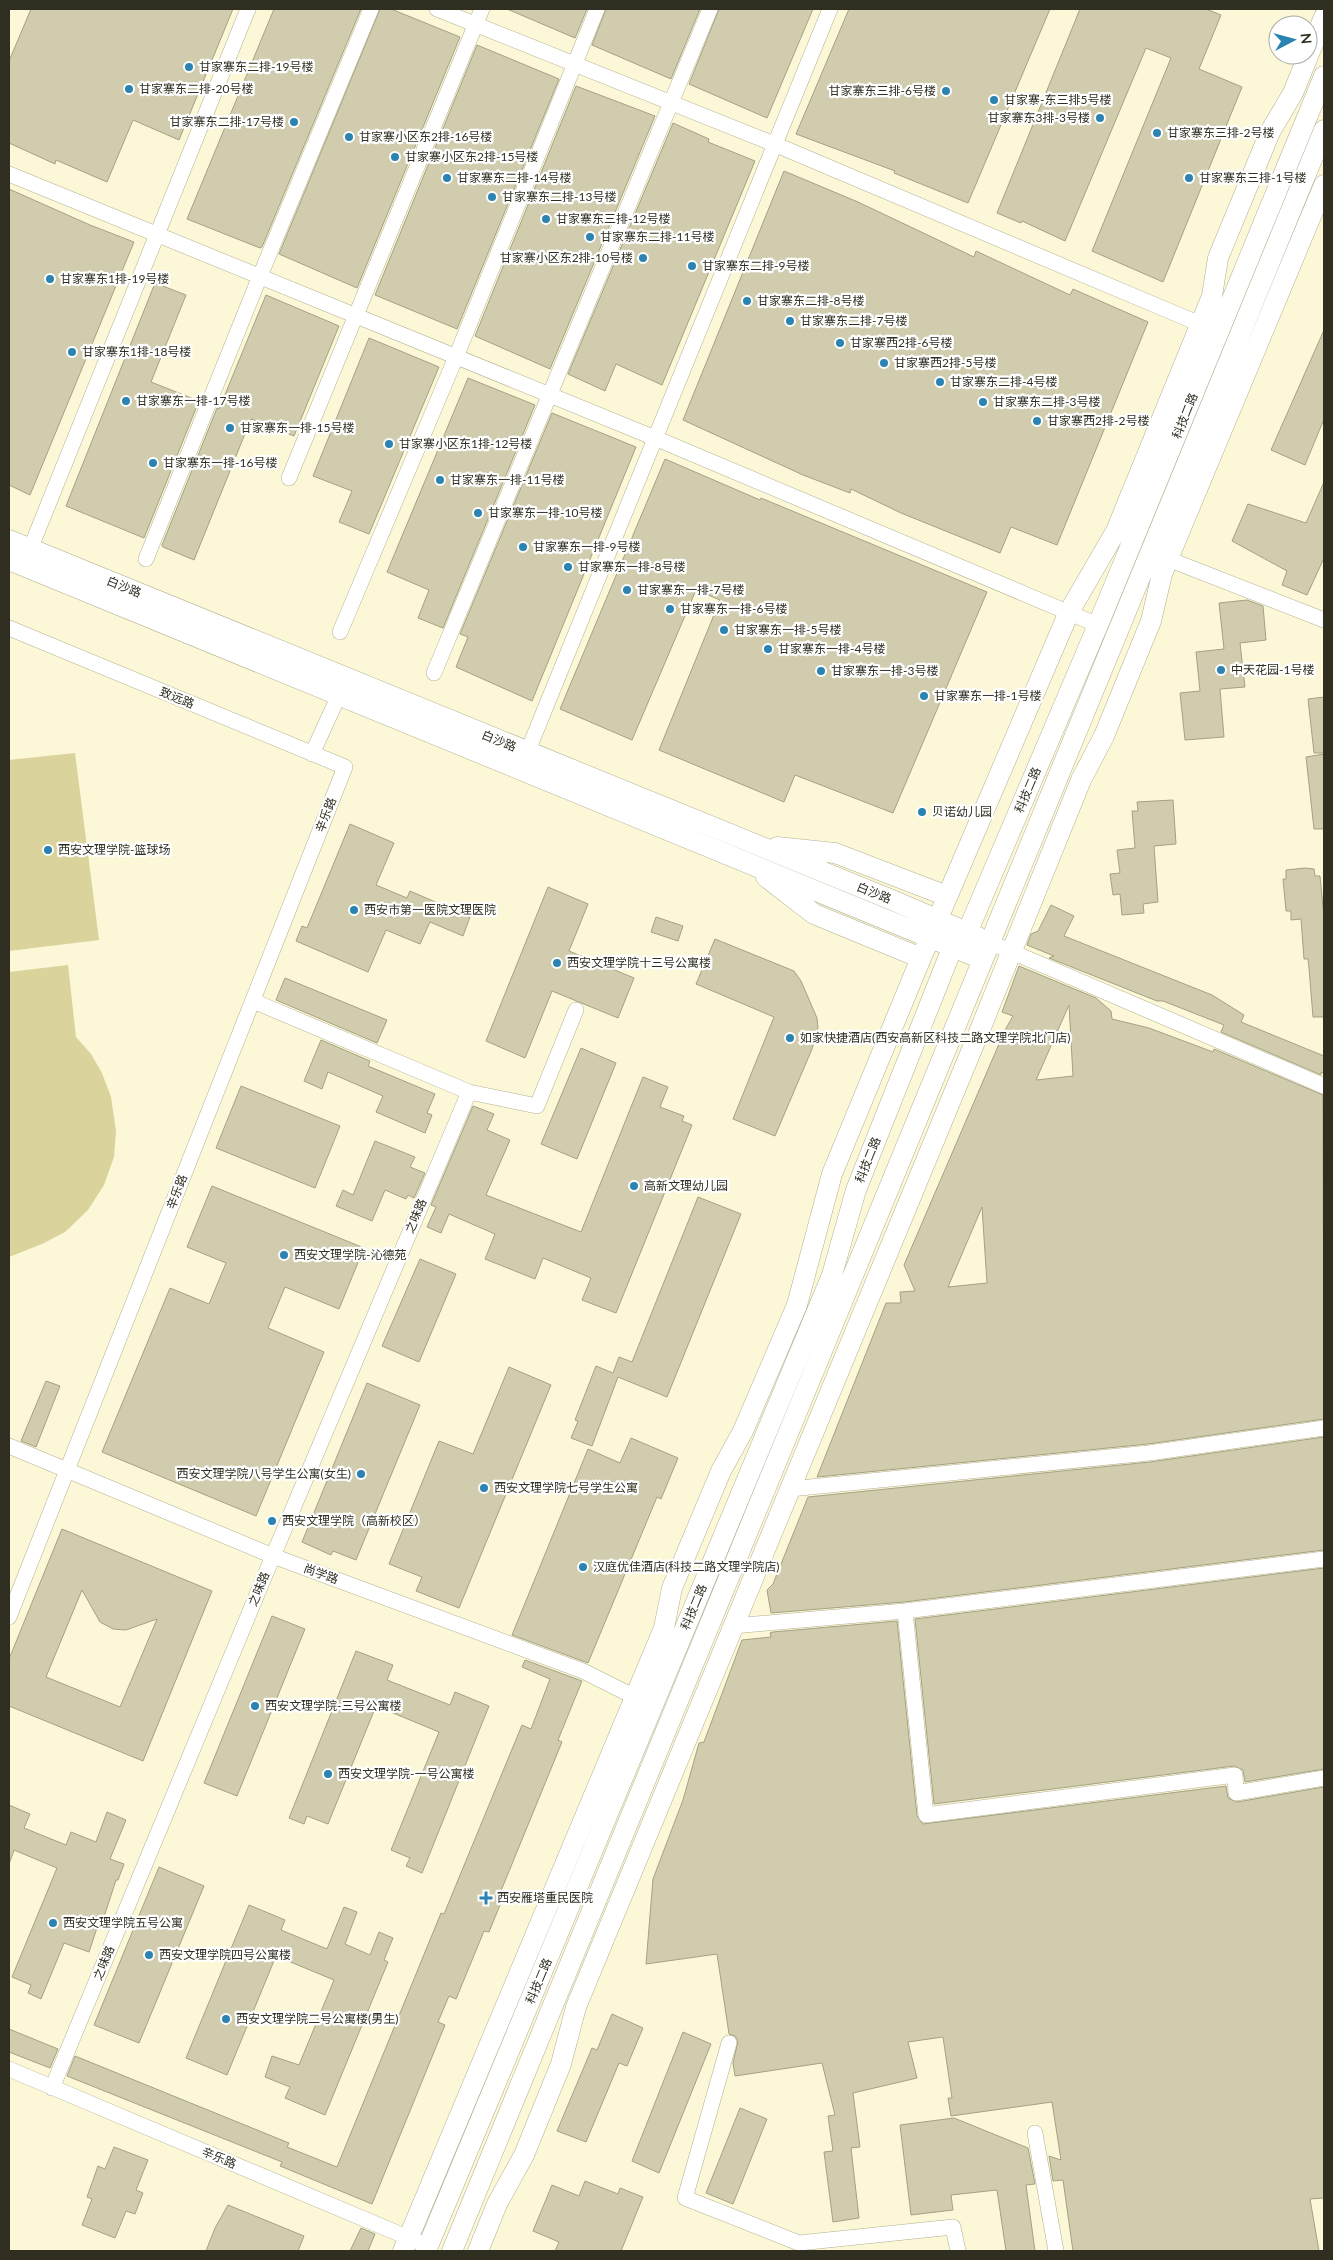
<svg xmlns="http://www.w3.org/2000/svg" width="1333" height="2260" font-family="Lato,'Noto Sans SC',sans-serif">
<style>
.green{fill:#dad39b}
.building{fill:#d0ccad;stroke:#a5a183;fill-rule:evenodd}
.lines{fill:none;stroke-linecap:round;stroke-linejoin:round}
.street-casing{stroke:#b4b091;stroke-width:16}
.secondary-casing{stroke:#b4b091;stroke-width:21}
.street{stroke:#fff;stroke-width:15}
.secondary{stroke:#fff;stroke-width:20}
.poi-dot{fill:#2a83b1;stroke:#fff;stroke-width:2}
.labels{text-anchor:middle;stroke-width:4.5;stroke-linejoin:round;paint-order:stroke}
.poi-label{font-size:12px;fill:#2f2e21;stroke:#fff;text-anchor:start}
.street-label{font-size:12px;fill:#2f2e21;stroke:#fff}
</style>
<rect width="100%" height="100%" fill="#fbf7d7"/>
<path class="green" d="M75,753L99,940L9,951V760Z
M68,965L76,1037L91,1054L102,1073L111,1097L116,1131L114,1157L104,1185L88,1210L65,1232L42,1244L9,1257V972Z"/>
<path class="building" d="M31,9H233L179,140L133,120L107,182L56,160L55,164L9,143V61Z
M274,9H361L262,247L260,248L187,219Z
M380,9H391L460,37L357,288L279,254Z
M507,9H587L575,38Z
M606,9H700L671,79L592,45Z
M719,9H813L767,118L689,84Z
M849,9H1050L968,203L894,173L895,171L796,134Z
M1080,9H1206L1221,15L1199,69L1242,87L1163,282L1092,251L1171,58L1146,48L1065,241L1022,221L1021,223L997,213Z
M477,45L559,79L457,329L375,295Z
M576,86L655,116L550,369L475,336Z
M673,123L709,139L708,142L755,161L662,385L616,364L605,391L568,374Z
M784,171L858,202L974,257L976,251L1070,295L1073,289L1148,322L1057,545L1011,527L1000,553L901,513L851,489L850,493L803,475L683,420Z
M9,189L90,225L134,242L30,495L9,485Z
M155,283L186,295L151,382L199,401L144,538L66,506Z
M266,295L339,326L294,436L251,419L194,560L163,547L162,545L217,408L219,409Z
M1324,330V419L1305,465L1271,450Z
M369,338L439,367L369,534L339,522L352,491L313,476Z
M468,378L535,405L443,628L418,618L429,590L387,572Z
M552,413L636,447L532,701L456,667L468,637L460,634Z
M665,459L760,500L761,498L987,592L893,813L795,775L784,802L659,750L720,600L696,590L632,740L560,709Z
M1324,482V558L1307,595L1282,585L1287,571L1232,541L1248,504L1306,523Z
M1247,600L1263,606L1266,640L1240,643L1245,687L1220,689L1224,737L1185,740L1180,693L1200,691L1196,652L1224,649L1219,603Z
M1324,697V753H1314L1308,699Z
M1324,754V829H1314L1306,757Z
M1173,800L1176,844L1154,846L1158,902L1143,904L1144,913L1122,915L1120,894L1113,895L1110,874L1120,873L1117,850L1135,848L1132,811H1138L1137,802Z
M350,824L394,843L376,885L407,898L410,891L470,917L463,936L430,922L420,944L386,930L368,972L296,941L302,926L307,928Z
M1305,868L1314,869L1315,876H1320L1324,917V1017H1313L1309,968L1308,959H1304L1301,919L1291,920V911H1286L1283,879H1286V870Z
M548,887L588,904L569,951L634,978L618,1018L552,991L525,1058L486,1041Z
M1051,905L1074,916L1064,936L1212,995L1244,1015L1241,1022L1324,1056V1073L1321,1072V1075L1221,1032L1224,1025L1163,1001H1157L1049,958L1054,956L1027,945L1031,934L1038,931Z
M656,917L683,926L678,941L651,932Z
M715,939L794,971L801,981L817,1018L818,1028L812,1049L775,1136L733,1119L774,1017L696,984Z
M1019,966L1096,998L1111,1011L1112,1019L1149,1028L1213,1052L1214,1049L1323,1095L1324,1419L1148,1444L817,1477L886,1303H901L900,1292L915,1291L904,1265L1005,1030L1013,1016L1002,1012ZM1069,1005L1073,1076L1036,1080ZM982,1207L987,1283L948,1287Z
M285,978L387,1020L377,1043L276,1000Z
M321,1040L370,1061L368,1066L435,1094L427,1113L432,1115L425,1133L376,1112L383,1096L328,1072L322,1089L304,1081Z
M581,1048L616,1063L577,1159L541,1144Z
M643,1077L668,1087L660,1107L684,1116L682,1121L692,1125L616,1313L582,1300L591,1278L543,1258L535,1279L485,1259L495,1234L449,1214L441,1233L427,1227L436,1207L431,1205L473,1106L494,1114L487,1130L510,1140L486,1195L581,1232Z
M241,1086L340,1126L315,1188L216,1148Z
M375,1141L415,1157L410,1167L425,1173L414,1198L408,1195L406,1199L385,1190L372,1221L336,1206L343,1190L353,1195Z
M212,1186L364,1248L339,1309L285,1287L268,1328L324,1352L256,1516L102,1452L170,1288L209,1304L226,1263L187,1247Z
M698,1197L741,1214L667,1397L618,1377L592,1446L571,1438L578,1421L575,1420L596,1366L613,1373L619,1357L632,1362Z
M420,1259L456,1274L419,1362L382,1346Z
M509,1367L551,1385L459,1608L416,1591L422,1577L389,1564L439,1441L473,1454Z
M46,1381L60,1386L36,1447L21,1441Z
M367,1383L420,1405L356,1560L333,1551L331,1555L302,1542Z
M1324,1437V1550L904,1602L771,1613L767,1590L773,1584L808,1497L1150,1462Z
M631,1438L678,1458L661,1499L657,1497L588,1663L512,1635L588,1449L620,1463Z
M62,1529L212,1591L143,1761L9,1706V1659ZM82,1590L100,1622L113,1629L126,1630L157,1619L120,1707L46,1677Z
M1324,1568V1769L1245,1782L1243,1770L1234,1766L934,1804L915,1619Z
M272,1616L305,1629L237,1796L204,1783Z
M897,1621L917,1816L923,1824L1226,1786L1228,1798L1237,1802L1324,1787V2198L1310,2199L1319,2251H1073L1063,2180L1053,2181L1049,2156L1061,2160L1052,2102L951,2116L948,2098H952L943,2037L908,2042L917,2078L853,2093L860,2147L851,2148L859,2218L833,2222L824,2152L833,2151L828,2116L835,2115L822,2063L735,2076L733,2063L738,2041L735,2036L729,2034L717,1954L646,1964L653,1879L683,1800L699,1743L704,1742L742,1640L771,1637L770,1633L773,1632Z
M356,1651L393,1665L387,1680L450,1705L455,1692L489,1706L422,1873L406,1866L410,1858L391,1850L439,1732L376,1706L328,1824L307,1816L304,1824L289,1818Z
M525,1660L582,1681L558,1740L562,1742L496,1903L500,1905L489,1932L484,1931L456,1999L449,1996L438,2022L445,2025L372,2204L280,2166L282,2162L67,2076L75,2056L289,2143L287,2147L337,2167L441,1913L444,1914L522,1725L531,1729L550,1679L522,1667Z
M9,1805L30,1814L24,1828L66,1845L71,1832L96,1842L107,1812L126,1820L110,1859L124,1864L118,1880H116L104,1917L101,1916L89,1952L64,1943L41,1999L28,1993L31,1985L12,1977L57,1868L14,1850L9,1864Z
M159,1867L204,1886L139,2043L94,2025Z
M249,1905L285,1920L281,1930L327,1949L344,1907L357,1912L345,1944L370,1955L379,1932L393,1938L384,1960L388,1962L325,2115L285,2098L290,2087L265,2077L272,2056L299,2065L334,1980L276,1956L227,2075L186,2058Z
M612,2014L643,2028L627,2066L619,2063L586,2142L557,2131L592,2048L597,2050Z
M9,2029L58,2049L50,2068L9,2052Z
M683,2032L711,2044L659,2173L632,2161Z
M740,2108L767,2119L733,2204L706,2193Z
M954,2118L1028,2148L1035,2184L1026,2185L1035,2251H1006L997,2190L951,2195L953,2210L911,2215L900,2125Z
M114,2147L148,2160L136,2190L143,2193L135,2214L126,2211L115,2238L82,2225L92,2199L87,2197L98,2166L105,2169Z
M585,2181L618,2194L620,2188L643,2197L621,2251H555L559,2242L533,2231L552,2185L579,2196Z
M228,2205L304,2236L298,2251H206L215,2228Z
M361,2228L375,2234L368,2251H350Z"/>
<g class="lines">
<defs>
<path id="street" d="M437,9L774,144L1200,324
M9,174L655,438L1098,625
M289,478L482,9
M27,557L248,9
M146,559L260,276L371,9
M1168,559L1324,620
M9,628L345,767L9,1617
M340,632L456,357L597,9
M434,673L710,9
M527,753L830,9
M312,754L339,695
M989,942L1324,1086
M253,1001L469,1092L537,1106L576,1010
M9,1446L273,1556L583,1671L635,1697
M790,1489L1149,1453L1324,1428
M905,1611L926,1815L1235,1775L1236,1793L1324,1778
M733,1626L905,1611L1324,1559
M729,2043L685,2198L799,2243L953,2227L958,2251
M9,2069L428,2246
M52,2088L273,1556L469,1092
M1035,2133L1056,2251"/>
<path id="secondary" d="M9,540L892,900L978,937
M9,560L982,959
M777,847L835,853L947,896
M766,877L814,914L921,958
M403,2251L664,1628L672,1588L721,1471L743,1431L797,1305L832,1174L921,958L1069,612L1116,531L1212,296L1218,258L1270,132L1293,93L1324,17
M426,2251L832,1275L856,1190L953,946L967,933L1098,625L1324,76
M452,2251C742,1544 1033,837 1324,130
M478,2251L497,2204L524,2155L561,2064L576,2007L977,1037L1081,780L1104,736L1151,621L1162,574L1168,559L1324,185"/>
</defs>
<use href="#street" class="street-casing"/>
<use href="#secondary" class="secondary-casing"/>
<use href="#street" class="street"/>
<use href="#secondary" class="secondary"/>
</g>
<g class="poi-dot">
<circle cx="189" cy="67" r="5"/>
<circle cx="129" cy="89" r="5"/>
<circle cx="946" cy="91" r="5"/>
<circle cx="994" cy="100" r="5"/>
<circle cx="1100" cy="118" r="5"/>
<circle cx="294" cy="122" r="5"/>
<circle cx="1157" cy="133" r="5"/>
<circle cx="349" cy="137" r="5"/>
<circle cx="395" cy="157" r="5"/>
<circle cx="447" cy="178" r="5"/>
<circle cx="1189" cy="178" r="5"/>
<circle cx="492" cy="197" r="5"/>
<circle cx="546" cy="219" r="5"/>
<circle cx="590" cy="237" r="5"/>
<circle cx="643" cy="258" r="5"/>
<circle cx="692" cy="266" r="5"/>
<circle cx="50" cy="279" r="5"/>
<circle cx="747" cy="301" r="5"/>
<circle cx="790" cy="321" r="5"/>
<circle cx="840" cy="343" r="5"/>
<circle cx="72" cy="352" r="5"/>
<circle cx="884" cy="363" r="5"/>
<circle cx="940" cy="382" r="5"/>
<circle cx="126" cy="401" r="5"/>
<circle cx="983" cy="402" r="5"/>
<circle cx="1037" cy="421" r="5"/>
<circle cx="230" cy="428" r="5"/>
<circle cx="389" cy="444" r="5"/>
<circle cx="153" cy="463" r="5"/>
<circle cx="440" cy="480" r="5"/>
<circle cx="478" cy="513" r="5"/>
<circle cx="523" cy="547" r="5"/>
<circle cx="568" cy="567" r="5"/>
<circle cx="627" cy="590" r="5"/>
<circle cx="670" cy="609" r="5"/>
<circle cx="724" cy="630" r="5"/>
<circle cx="768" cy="649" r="5"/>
<circle cx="1221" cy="670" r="5"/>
<circle cx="821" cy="671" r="5"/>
<circle cx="924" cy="696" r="5"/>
<circle cx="922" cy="812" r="5"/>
<circle cx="48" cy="850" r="5"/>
<circle cx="354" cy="910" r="5"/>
<circle cx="557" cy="963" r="5"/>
<circle cx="790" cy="1038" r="5"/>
<circle cx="634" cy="1186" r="5"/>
<circle cx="284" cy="1255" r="5"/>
<circle cx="361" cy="1474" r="5"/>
<circle cx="484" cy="1488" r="5"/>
<circle cx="272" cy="1521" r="5"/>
<circle cx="583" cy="1567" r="5"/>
<circle cx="255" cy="1706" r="5"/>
<circle cx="328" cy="1774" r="5"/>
<path d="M483.5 1890.5h5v5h5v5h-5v5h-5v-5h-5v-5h5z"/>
<circle cx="53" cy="1923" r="5"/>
<circle cx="149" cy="1955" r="5"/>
<circle cx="226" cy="2019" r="5"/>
</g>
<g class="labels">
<g class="poi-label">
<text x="199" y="71">甘家寨东二排-19号楼</text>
<text x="139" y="93">甘家寨东二排-20号楼</text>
<text x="936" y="95" text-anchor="end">甘家寨东三排-6号楼</text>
<text x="1004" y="104">甘家寨-东三排5号楼</text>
<text x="1090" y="122" text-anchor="end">甘家寨东3排-3号楼</text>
<text x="284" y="126" text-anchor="end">甘家寨东二排-17号楼</text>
<text x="1167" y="137">甘家寨东三排-2号楼</text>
<text x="359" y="141">甘家寨小区东2排-16号楼</text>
<text x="405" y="161">甘家寨小区东2排-15号楼</text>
<text x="457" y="182">甘家寨东二排-14号楼</text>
<text x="1199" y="182">甘家寨东三排-1号楼</text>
<text x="502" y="201">甘家寨东二排-13号楼</text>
<text x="556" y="223">甘家寨东三排-12号楼</text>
<text x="600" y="241">甘家寨东二排-11号楼</text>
<text x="633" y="262" text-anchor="end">甘家寨小区东2排-10号楼</text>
<text x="702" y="270">甘家寨东二排-9号楼</text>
<text x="60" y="283">甘家寨东1排-19号楼</text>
<text x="757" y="305">甘家寨东二排-8号楼</text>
<text x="800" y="325">甘家寨东二排-7号楼</text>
<text x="850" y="347">甘家寨西2排-6号楼</text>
<text x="82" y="356">甘家寨东1排-18号楼</text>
<text x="894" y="367">甘家寨西2排-5号楼</text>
<text x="950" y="386">甘家寨东二排-4号楼</text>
<text x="136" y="405">甘家寨东一排-17号楼</text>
<text x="993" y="406">甘家寨东二排-3号楼</text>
<text x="1047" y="425">甘家寨西2排-2号楼</text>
<text x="240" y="432">甘家寨东一排-15号楼</text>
<text x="399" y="448">甘家寨小区东1排-12号楼</text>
<text x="163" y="467">甘家寨东一排-16号楼</text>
<text x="450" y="484">甘家寨东一排-11号楼</text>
<text x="488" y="517">甘家寨东一排-10号楼</text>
<text x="533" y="551">甘家寨东一排-9号楼</text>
<text x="578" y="571">甘家寨东一排-8号楼</text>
<text x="637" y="594">甘家寨东一排-7号楼</text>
<text x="680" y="613">甘家寨东一排-6号楼</text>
<text x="734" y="634">甘家寨东一排-5号楼</text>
<text x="778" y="653">甘家寨东一排-4号楼</text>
<text x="1231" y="674">中天花园-1号楼</text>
<text x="831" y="675">甘家寨东一排-3号楼</text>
<text x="934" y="700">甘家寨东一排-1号楼</text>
<text x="932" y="816">贝诺幼儿园</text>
<text x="58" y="854">西安文理学院-篮球场</text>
<text x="364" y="914">西安市第一医院文理医院</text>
<text x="567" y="967">西安文理学院十三号公寓楼</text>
<text x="800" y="1042">如家快捷酒店(西安高新区科技二路文理学院北门店)</text>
<text x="644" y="1190">高新文理幼儿园</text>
<text x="294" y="1259">西安文理学院-沁德苑</text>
<text x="351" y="1478" text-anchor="end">西安文理学院八号学生公寓(女生)</text>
<text x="494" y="1492">西安文理学院七号学生公寓</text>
<text x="282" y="1525">西安文理学院（高新校区）</text>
<text x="593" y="1571">汉庭优佳酒店(科技二路文理学院店)</text>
<text x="265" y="1710">西安文理学院-三号公寓楼</text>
<text x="338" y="1778">西安文理学院-一号公寓楼</text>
<text x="497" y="1902">西安雁塔重民医院</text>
<text x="63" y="1927">西安文理学院五号公寓</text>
<text x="159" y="1959">西安文理学院四号公寓楼</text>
<text x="236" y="2023">西安文理学院二号公寓楼(男生)</text>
</g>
<g class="street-label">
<text transform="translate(1185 416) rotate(-68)" y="4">科技二路</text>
<text transform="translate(124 587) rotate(22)" y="4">白沙路</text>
<text transform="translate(177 698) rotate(22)" y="4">致远路</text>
<text transform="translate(499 741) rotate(22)" y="4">白沙路</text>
<text transform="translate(1028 790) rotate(-67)" y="4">科技二路</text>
<text transform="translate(326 815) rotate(-69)" y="4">辛乐路</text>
<text transform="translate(874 893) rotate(22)" y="4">白沙路</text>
<text transform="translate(868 1160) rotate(-68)" y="4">科技二路</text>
<text transform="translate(177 1192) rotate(-69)" y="4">辛乐路</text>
<text transform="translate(416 1216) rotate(-67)" y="4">之味路</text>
<text transform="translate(321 1574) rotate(20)" y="4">尚学路</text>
<text transform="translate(259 1589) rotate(-68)" y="4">之味路</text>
<text transform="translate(694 1607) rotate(-67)" y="4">科技二路</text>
<text transform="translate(104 1963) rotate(-68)" y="4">之味路</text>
<text transform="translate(539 1981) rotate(-67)" y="4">科技二路</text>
<text transform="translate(219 2158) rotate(23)" y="4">辛乐路</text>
</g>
</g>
<rect width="1333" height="2260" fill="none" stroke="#2f2e21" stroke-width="20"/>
<g transform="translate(1293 40) rotate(84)"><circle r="24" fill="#ffffff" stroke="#acaba6"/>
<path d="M0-4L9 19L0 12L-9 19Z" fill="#2a83b1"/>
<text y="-8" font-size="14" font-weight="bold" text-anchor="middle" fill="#2f2e21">N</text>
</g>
</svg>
